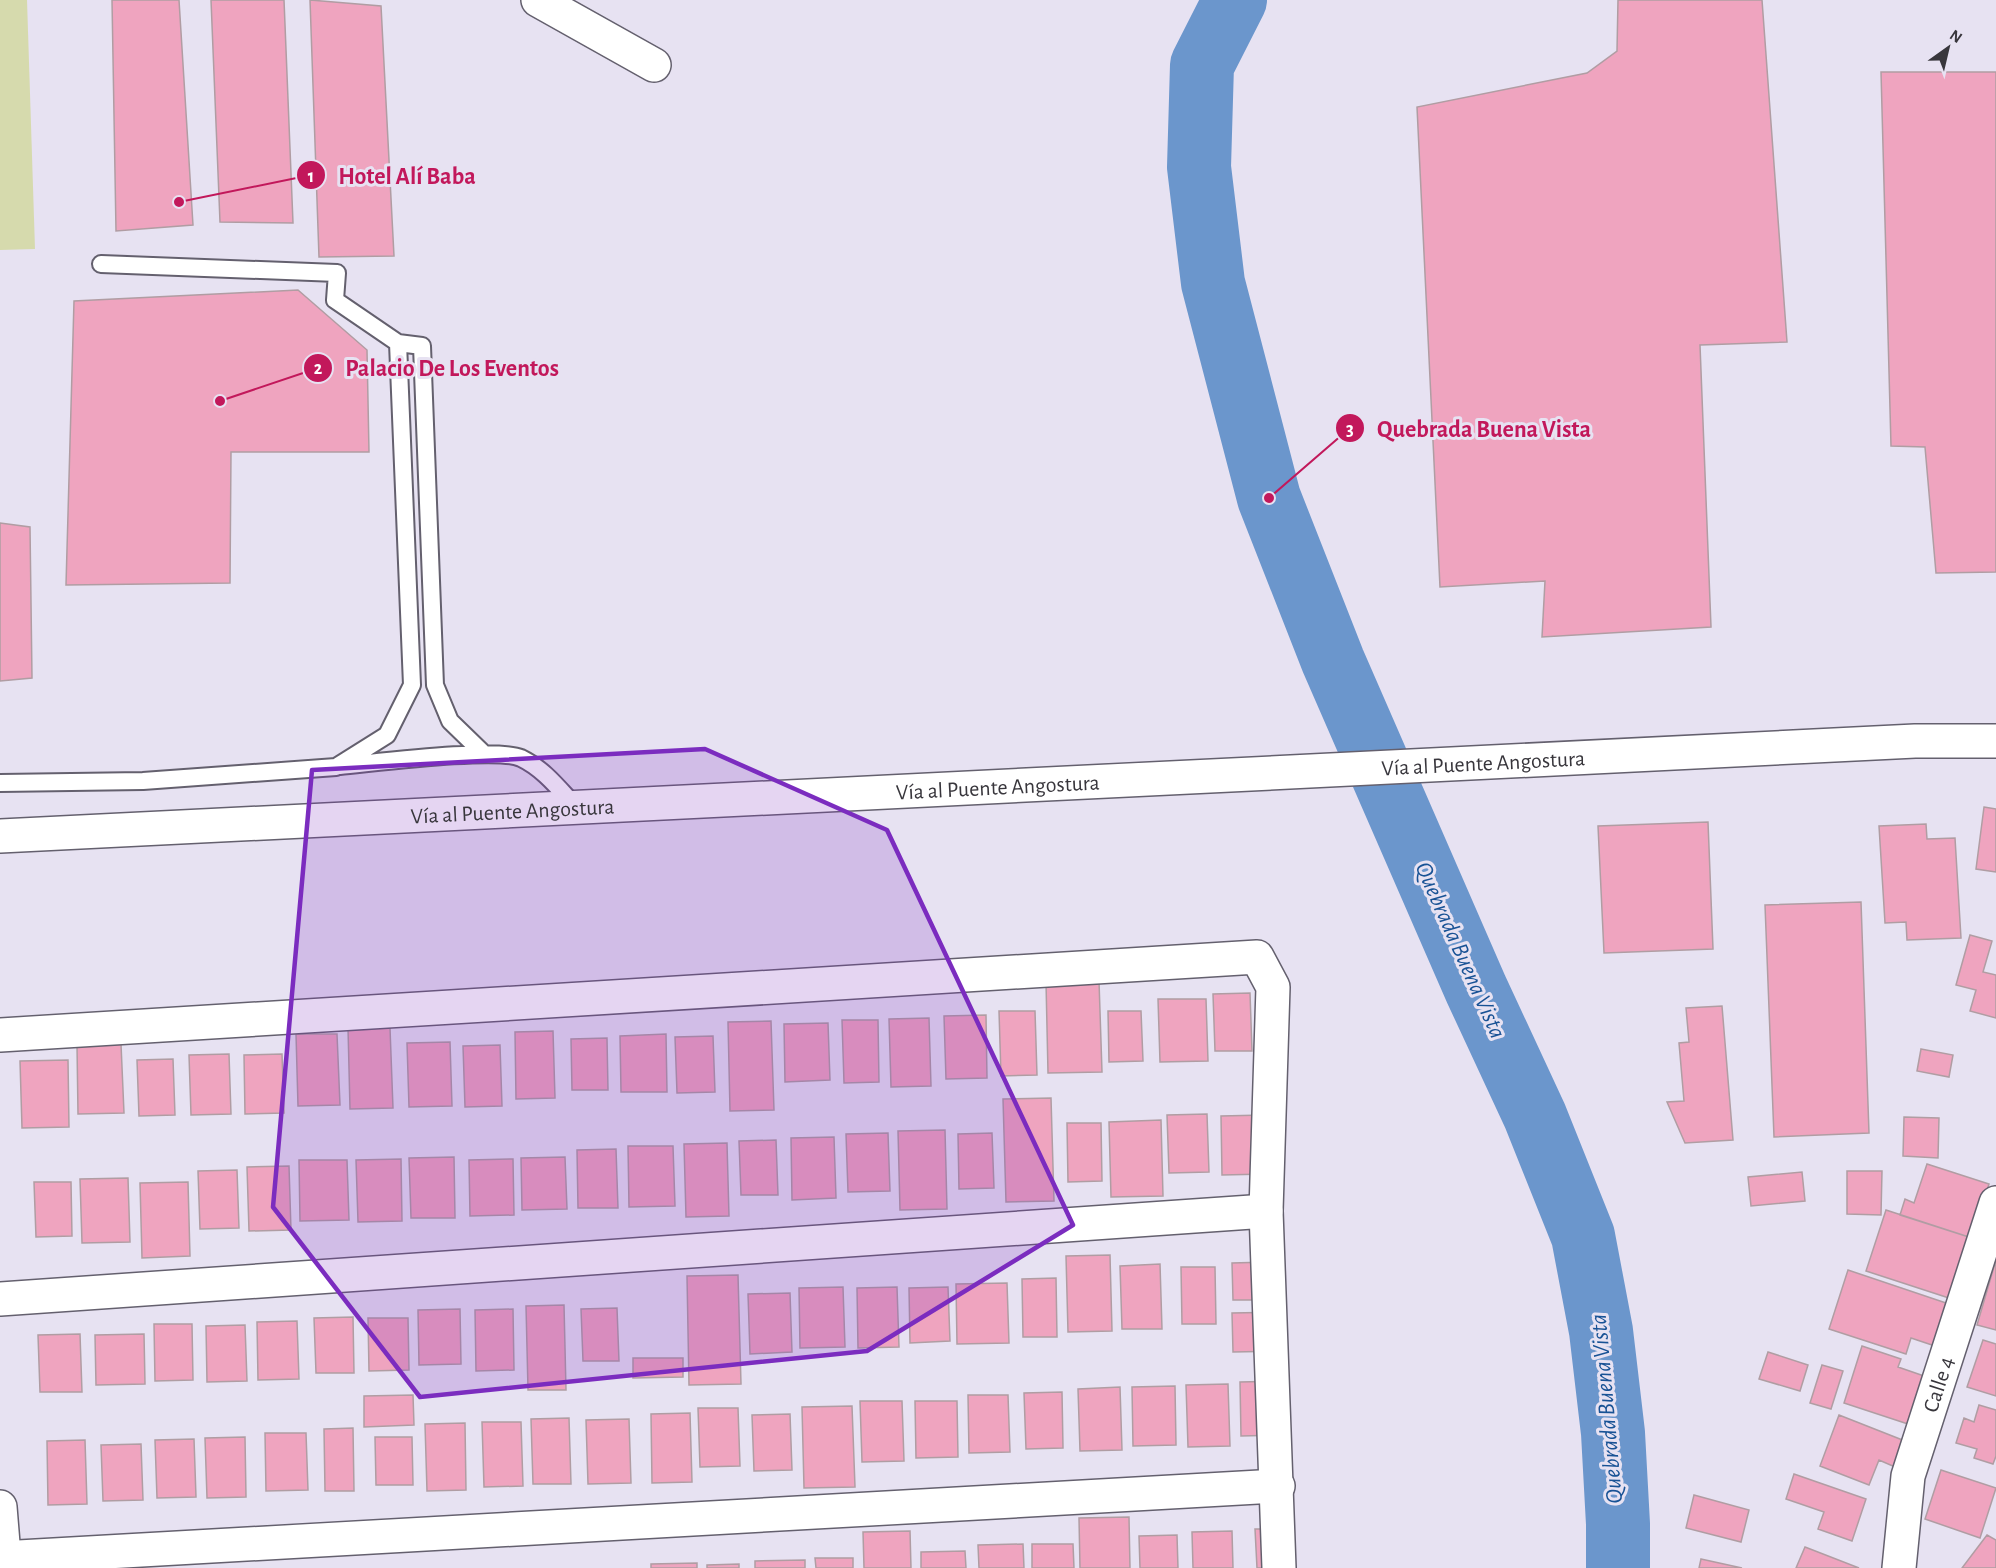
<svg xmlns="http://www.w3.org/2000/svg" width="1996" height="1568" font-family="'Alegreya Sans',sans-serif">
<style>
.green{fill:#d6daad}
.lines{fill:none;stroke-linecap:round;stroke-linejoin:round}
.river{stroke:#6b96cc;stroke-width:64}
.building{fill:#efa4bf;stroke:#b09da3;stroke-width:1.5}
.lane-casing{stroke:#64606e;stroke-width:20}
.street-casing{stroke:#64606e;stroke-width:36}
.primary-casing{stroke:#64606e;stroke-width:36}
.lane{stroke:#fff;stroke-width:16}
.street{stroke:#fff;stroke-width:33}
.primary{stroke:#fff;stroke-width:33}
.marked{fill:#7b2cbf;fill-opacity:0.2;stroke:#7b2cbf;stroke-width:4.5;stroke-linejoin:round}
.labels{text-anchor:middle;stroke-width:6;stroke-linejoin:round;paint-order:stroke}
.street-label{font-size:22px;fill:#38363c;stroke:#e7e2f2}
.water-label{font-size:24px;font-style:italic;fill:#185295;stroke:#e7e2f2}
.leader{fill:none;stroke:#c2185b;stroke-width:2}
.callout-dot{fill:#c2185b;stroke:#e7e2f2;stroke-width:2}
.mark-label{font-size:18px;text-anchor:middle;font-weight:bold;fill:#fff}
.callout-label{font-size:24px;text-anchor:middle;font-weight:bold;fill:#c2185b;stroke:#e7e2f2;stroke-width:6;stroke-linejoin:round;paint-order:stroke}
</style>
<rect width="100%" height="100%" fill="#e7e2f2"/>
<path class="green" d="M0,0H27L35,249L0,250Z"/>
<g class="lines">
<path class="river" d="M1235,0L1202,65L1199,167L1213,283L1269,498L1333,661L1476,989L1535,1116L1583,1236L1601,1331L1613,1433L1618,1524V1568"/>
</g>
<path class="building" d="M112,0H179L193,225L116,231Z
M211,0H284L293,223L220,222Z
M310,0L381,6L394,256L319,257Z
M1618,0H1762L1787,342L1700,345L1711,627L1542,637L1545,581L1440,587L1417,107L1587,73L1617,51Z
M1881,72H1996V572L1936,573L1925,447L1891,446Z
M298,290L367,350L369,452H231L230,583L66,585L74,301Z
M0,523L30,527L32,678L0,681Z
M1984,807L1996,809V872L1976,869Z
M1708,822L1713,949L1604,953L1598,826Z
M1926,824L1927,839L1955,838L1961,938L1907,940L1906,922L1885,923L1879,826Z
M1861,902L1869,1133L1774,1137L1765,905Z
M1970,935L1992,941L1983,972L1996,975V1018L1970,1011L1976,990L1956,985Z
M1099,981L1102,1072L1048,1073L1046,982Z
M1250,993L1252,1051H1215L1213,994Z
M1158,999H1206L1208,1061L1160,1062Z
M1722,1006L1733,1140L1685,1143L1667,1102L1684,1101L1679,1043L1689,1042L1686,1008Z
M999,1011H1035L1037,1075L1001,1076Z
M1108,1011H1141L1143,1061L1109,1062Z
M986,1015L987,1078L946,1079L944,1016Z
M929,1018L931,1086L891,1087L889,1019Z
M842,1020H878L879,1082L844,1083Z
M771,1021L774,1110L730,1111L728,1022Z
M828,1023L830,1080L785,1082L784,1024Z
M348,1028H390L393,1108L350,1109Z
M553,1031L555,1098L516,1099L515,1032Z
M296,1034H337L340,1105L298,1106Z
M666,1034L667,1092H621L620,1036Z
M713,1036L715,1092L677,1093L675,1037Z
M607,1038L608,1090H572L571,1039Z
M450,1042L452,1106L409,1107L407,1043Z
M121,1044L124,1113L78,1114L77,1045Z
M500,1045L502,1106L465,1107L463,1046Z
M1921,1049L1953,1055L1949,1077L1917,1071Z
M229,1054L231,1114L191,1115L189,1055Z
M282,1054L284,1113L245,1114L244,1055Z
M173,1059L175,1115L139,1116L137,1060Z
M68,1060L69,1127L22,1128L20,1061Z
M1051,1098L1054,1201L1006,1202L1003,1099Z
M1207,1114L1209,1172L1169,1173L1167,1115Z
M1264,1115L1266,1174L1222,1175L1221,1116Z
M1904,1117L1939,1118L1938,1158L1903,1156Z
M1161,1120L1163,1196L1111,1197L1109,1122Z
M1067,1123H1101L1102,1181L1068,1182Z
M945,1130L947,1209L900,1210L898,1131Z
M888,1133L890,1191L848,1192L846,1134Z
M992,1133L994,1188L959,1189L958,1134Z
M834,1137L836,1198L792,1200L791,1138Z
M776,1140L778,1195H741L739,1141Z
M727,1143L729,1216L686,1217L684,1144Z
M628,1146H673L675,1206L629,1207Z
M616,1149L618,1208H578L577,1150Z
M454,1157L455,1218H411L409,1158Z
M565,1157L567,1209L522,1210L521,1158Z
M401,1159L402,1221L358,1222L356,1160Z
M513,1159L514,1215L470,1216L469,1160Z
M299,1160H347L349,1220L300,1221Z
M1927,1164L1989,1184L1972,1238L1900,1215L1905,1199L1914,1203Z
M289,1166L291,1230L249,1231L247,1167Z
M237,1170L239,1228L200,1229L198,1171Z
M1847,1171H1882L1881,1215L1847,1214Z
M1802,1172L1805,1201L1751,1206L1748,1177Z
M128,1178L130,1242L82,1243L80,1179Z
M34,1182H71L72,1236L36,1237Z
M188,1182L190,1256L142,1258L140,1183Z
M1886,1210L1972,1238L1952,1299L1866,1271Z
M1110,1255L1112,1331L1068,1332L1066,1256Z
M1996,1260V1330L1977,1325Z
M1268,1262L1269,1300H1233L1232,1263Z
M1160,1264L1162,1329H1122L1120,1266Z
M1181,1267H1215L1216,1324H1182Z
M1848,1270L1952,1305L1938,1347L1911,1338L1906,1354L1829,1329Z
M738,1275L741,1384L689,1385L687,1276Z
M1056,1278L1057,1337H1023L1022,1279Z
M1007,1283L1009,1343L957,1344L956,1284Z
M843,1287L845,1347L800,1348L799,1288Z
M897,1287L899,1347L858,1348L857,1288Z
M948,1287L950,1341L910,1343L909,1288Z
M790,1293L792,1352L750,1354L748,1294Z
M564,1305L566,1390H528L526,1306Z
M617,1308L619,1361H583L581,1309Z
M460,1309L461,1364L419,1365L418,1310Z
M513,1309L514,1370L476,1371L475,1310Z
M1281,1312L1282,1351L1233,1352L1232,1313Z
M353,1317L354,1373H316L314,1318Z
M368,1318H408L409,1370L369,1371Z
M297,1321L299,1379L258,1380L257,1322Z
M154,1324H192L193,1380L155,1381Z
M245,1325L247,1381L207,1382L206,1326Z
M80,1334L82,1392H40L38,1335Z
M144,1334L145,1384L96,1385L95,1335Z
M1983,1340L1996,1344V1396L1967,1387Z
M1862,1346L1901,1359L1898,1367L1927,1377L1911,1425L1844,1403Z
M1768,1352L1808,1365L1800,1391L1759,1379Z
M633,1358H683V1377L633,1378Z
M1822,1365L1843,1371L1831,1409L1810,1403Z
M1281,1381L1282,1435L1241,1436L1240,1382Z
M1228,1384L1230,1446L1188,1447L1186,1385Z
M1175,1386L1176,1445L1133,1446L1132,1387Z
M1120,1387L1122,1450L1080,1451L1078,1389Z
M1062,1392L1063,1448L1026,1449L1024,1393Z
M413,1395L414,1425L364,1427V1396Z
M968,1395H1008L1010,1452L969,1453Z
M860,1401H902L904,1461L862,1462Z
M915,1401H957L958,1457L916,1458Z
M1979,1405L1996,1410V1456L1993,1464L1974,1458L1977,1449L1956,1443L1964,1418L1974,1422Z
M852,1406L855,1487L804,1488L802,1407Z
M698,1408H738L740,1466L700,1467Z
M690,1413L692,1482L652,1483L651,1414Z
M790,1414L792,1470L754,1471L752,1415Z
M1839,1415L1905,1441L1895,1467L1879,1460L1869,1485L1820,1466Z
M569,1418L571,1484H533L531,1419Z
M629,1419L631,1483L588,1484L586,1420Z
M482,1422H521L523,1486L484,1487Z
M465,1423L466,1490L427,1491L425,1424Z
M353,1428L354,1491H325L324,1429Z
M265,1433H306L308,1490L266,1491Z
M245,1437L246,1497L207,1498L205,1438Z
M375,1437H412L413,1485H376Z
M194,1439L196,1497L157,1498L155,1440Z
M85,1440L87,1504L48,1505L47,1441Z
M141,1444L143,1500L103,1501L101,1445Z
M1941,1470L1996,1488L1980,1538L1925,1519Z
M1794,1474L1866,1499L1852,1541L1818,1529L1824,1512L1786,1499Z
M1694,1495L1749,1510L1741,1542L1686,1528Z
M1129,1517L1130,1568H1080L1079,1518Z
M1255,1529H1285L1286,1568H1257Z
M910,1531L911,1568H864L863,1532Z
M1232,1531L1233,1568H1193L1192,1532Z
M1177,1535L1178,1568H1140L1139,1536Z
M1987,1535L1996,1540V1568H1962Z
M1023,1544L1024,1568H979L978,1545Z
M1032,1544H1073L1074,1568H1032Z
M1805,1547L1859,1568H1796Z
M965,1551L966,1568H921V1552Z
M815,1558H853V1568H816Z
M1701,1559L1742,1568H1699Z
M805,1560V1568H755V1561Z
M697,1563V1568H651V1564Z
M739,1564V1568H707V1565Z"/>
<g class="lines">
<defs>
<path id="lane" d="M398,343L422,346L435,685L450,721L484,754
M340,766C374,763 496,747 521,758C544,769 559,789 576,807
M0,783L143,781L336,767L387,735L412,685L398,343L335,300L337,273L101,264"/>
<g id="street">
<path d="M538,0L654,65"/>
<path d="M0,1035L1257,957L1273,987L1266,1211L1279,1568"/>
<path d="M0,1299L1266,1211"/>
<path d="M0,1507L5,1568"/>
<path d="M0,1558L1278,1486"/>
<path id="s1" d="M1899,1568L1908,1476L1996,1203"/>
</g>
<g id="primary">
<path id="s2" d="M0,836L1915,741H1996"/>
</g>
</defs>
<use href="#lane" class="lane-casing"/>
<use href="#street" class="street-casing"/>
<use href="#primary" class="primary-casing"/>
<use href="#lane" class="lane"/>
<use href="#street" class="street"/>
<use href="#primary" class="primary"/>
</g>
<path class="marked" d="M705,749L887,830L1073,1225L867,1351L420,1397L273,1207L312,770Z"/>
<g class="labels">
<g class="street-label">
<text dy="8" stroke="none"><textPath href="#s2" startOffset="1485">Vía al Puente Angostura</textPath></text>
<text dy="8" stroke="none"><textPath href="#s2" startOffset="999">Vía al Puente Angostura</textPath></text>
<text dy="8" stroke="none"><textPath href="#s2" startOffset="513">Vía al Puente Angostura</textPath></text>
<text dy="8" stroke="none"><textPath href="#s1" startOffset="189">Calle 4</textPath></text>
</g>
<g class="water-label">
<text transform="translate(1461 950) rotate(66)" y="8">Quebrada Buena Vista</text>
<text transform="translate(1606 1409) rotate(-95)" y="8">Quebrada Buena Vista</text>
</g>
</g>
<path class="leader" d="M179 202L311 175M220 401L318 368M1269 498L1350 428"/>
<g class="callout-dot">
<circle cx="179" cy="202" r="6"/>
<circle cx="220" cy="401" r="6"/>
<circle cx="1269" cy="498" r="6"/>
<circle cx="311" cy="175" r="15"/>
<circle cx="318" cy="368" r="15"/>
<circle cx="1350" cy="428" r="15"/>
</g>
<g class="mark-label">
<text x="311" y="182">1</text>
<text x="318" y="374">2</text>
<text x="1350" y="435">3</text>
</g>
<g class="callout-label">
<text x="407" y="184">Hotel Alí Baba</text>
<text x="452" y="376">Palacio De Los Eventos</text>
<text x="1484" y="437">Quebrada Buena Vista</text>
</g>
<g transform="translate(1948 48) rotate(34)" stroke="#e7e2f2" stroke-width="4.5" paint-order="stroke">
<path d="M0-4.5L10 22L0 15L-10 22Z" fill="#38363c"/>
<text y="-9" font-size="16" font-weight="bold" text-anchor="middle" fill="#38363c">N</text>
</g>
</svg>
